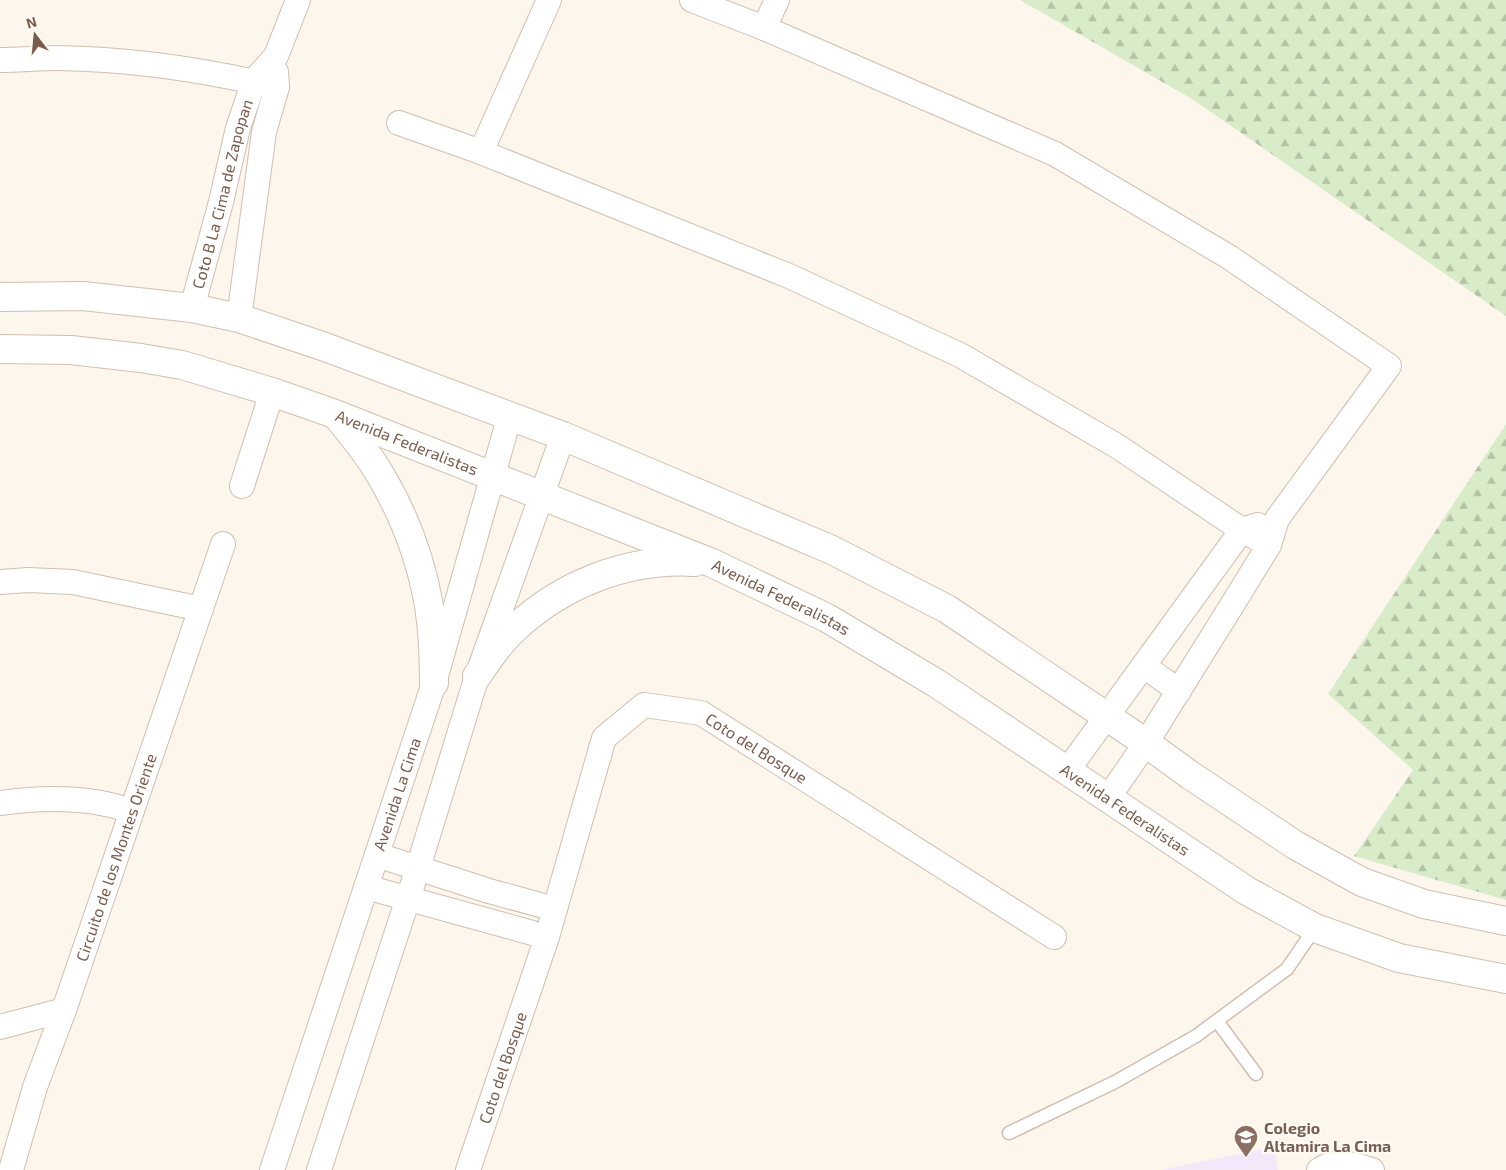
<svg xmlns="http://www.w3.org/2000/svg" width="1506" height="1170" font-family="'Exo 2',sans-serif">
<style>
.education{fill:#f3e8fa}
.forest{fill:url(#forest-firs)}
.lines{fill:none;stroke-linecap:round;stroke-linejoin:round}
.service-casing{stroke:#d1beb0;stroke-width:15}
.minor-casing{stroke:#d1beb0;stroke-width:26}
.tertiary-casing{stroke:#d1beb0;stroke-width:30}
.service{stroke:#fff;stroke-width:12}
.minor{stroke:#fff;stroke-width:24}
.tertiary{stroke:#fff;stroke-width:28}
.labels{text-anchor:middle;stroke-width:5;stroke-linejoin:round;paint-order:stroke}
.street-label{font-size:16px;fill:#7a5c4d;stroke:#fffaf3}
.education-label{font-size:16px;font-weight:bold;fill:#785e54;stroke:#fffaf3;text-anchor:start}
</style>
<defs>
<pattern id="forest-firs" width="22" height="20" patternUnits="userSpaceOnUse" patternTransform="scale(1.25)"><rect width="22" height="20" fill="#d8ecc9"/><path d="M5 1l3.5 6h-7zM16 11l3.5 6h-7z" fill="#b4c2a5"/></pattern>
</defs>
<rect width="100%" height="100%" fill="#fdf6ec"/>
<path class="education" d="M1274,1147L1278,1170H1160Z"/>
<path class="forest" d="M1020,0H1506V316L1192,99Z
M1506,424V900L1354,856L1413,770L1328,694Z"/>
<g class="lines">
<defs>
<path id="service" d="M1217,1021L1256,1074
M1009,1133L1115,1082L1196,1036L1287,969L1315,928"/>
<g id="minor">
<path d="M692,0L764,28L1055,154L1229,257L1389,366L1277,519L1269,545L1234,602L1146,743L1108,798"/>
<path d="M764,28L777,0"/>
<path d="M0,60C19,60 38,58 57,58C131,59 205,70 277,87"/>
<path d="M399,123L481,152L789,276L960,355L1117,446L1242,530L1269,545"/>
<path d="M481,152L549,0"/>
<path id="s1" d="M192,308L221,202L238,128L254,81L276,56L298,0"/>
<path d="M239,318L264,132L277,87L276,72"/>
<path d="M242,486L272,392"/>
<path d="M0,582L28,580L73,582L201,609"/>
<path d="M1144,666L1179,691"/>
<path d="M1067,771L1242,530L1258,525"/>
<path d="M0,803C43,797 89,796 131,811"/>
<path d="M377,855L489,891L555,909"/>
<path d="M366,887L547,937"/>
<path d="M0,1027L64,1010"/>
<path id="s2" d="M11,1170L35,1087L64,1010L223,544"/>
<path id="s3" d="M272,1170L434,683L510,415"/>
<path d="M319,1170L418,868L477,676L563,436"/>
<path id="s4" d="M468,1170L547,937L604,738L644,705L701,713L1054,937"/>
<path d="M1319,1170C1336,1158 1355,1165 1372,1170"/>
</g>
<g id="tertiary">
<path d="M0,297L83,296L192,308L239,318L325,347L563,436L832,550L947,609L1146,743L1190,775L1295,845L1362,882L1424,904L1506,921"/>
<path id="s5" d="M0,349L71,350L141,358L182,365L272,392L335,414L712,563L827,618L936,683L1247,891L1315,928L1399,958L1506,979"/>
<path d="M336,415C351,433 366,451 378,471C403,512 421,559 429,606C433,632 434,658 434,683"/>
<path d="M477,676C487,661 497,646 510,633C559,585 626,558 695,562"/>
</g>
</defs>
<use href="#service" class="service-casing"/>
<use href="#minor" class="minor-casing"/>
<use href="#tertiary" class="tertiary-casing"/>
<use href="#service" class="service"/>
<use href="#minor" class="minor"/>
<use href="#tertiary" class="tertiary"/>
</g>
<defs>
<symbol id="school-pin" viewBox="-11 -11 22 30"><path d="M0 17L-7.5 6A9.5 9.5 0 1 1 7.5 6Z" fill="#8d6e63" stroke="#fffaf3"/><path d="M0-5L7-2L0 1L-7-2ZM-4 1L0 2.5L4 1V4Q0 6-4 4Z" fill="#fff"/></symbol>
</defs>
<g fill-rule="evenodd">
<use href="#school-pin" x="1232" y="1123" width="28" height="38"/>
</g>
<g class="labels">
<g class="street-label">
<text dy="6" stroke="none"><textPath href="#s1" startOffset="118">Coto B La Cima de Zapopan</textPath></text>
<text dy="6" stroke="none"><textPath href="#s5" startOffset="421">Avenida Federalistas</textPath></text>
<text dy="6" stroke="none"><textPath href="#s5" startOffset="826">Avenida Federalistas</textPath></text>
<text dy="6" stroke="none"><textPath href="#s4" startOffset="628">Coto del Bosque</textPath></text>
<text dy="6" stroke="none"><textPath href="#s3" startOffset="396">Avenida La Cima</textPath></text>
<text dy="6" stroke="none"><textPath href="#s5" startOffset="1231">Avenida Federalistas</textPath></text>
<text dy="6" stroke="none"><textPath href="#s2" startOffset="330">Circuito de los Montes Oriente</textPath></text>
<text dy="6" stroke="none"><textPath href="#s4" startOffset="108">Coto del Bosque</textPath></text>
</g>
<g class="education-label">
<text x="1264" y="1134">Colegio<tspan x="1264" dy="18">Altamira La Cima</tspan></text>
</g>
</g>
<g transform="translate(35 35) rotate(344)" stroke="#fffaf3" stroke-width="4" paint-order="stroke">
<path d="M0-4L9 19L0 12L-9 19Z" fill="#7a5c4d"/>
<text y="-8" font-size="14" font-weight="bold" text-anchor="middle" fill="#7a5c4d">N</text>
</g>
</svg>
